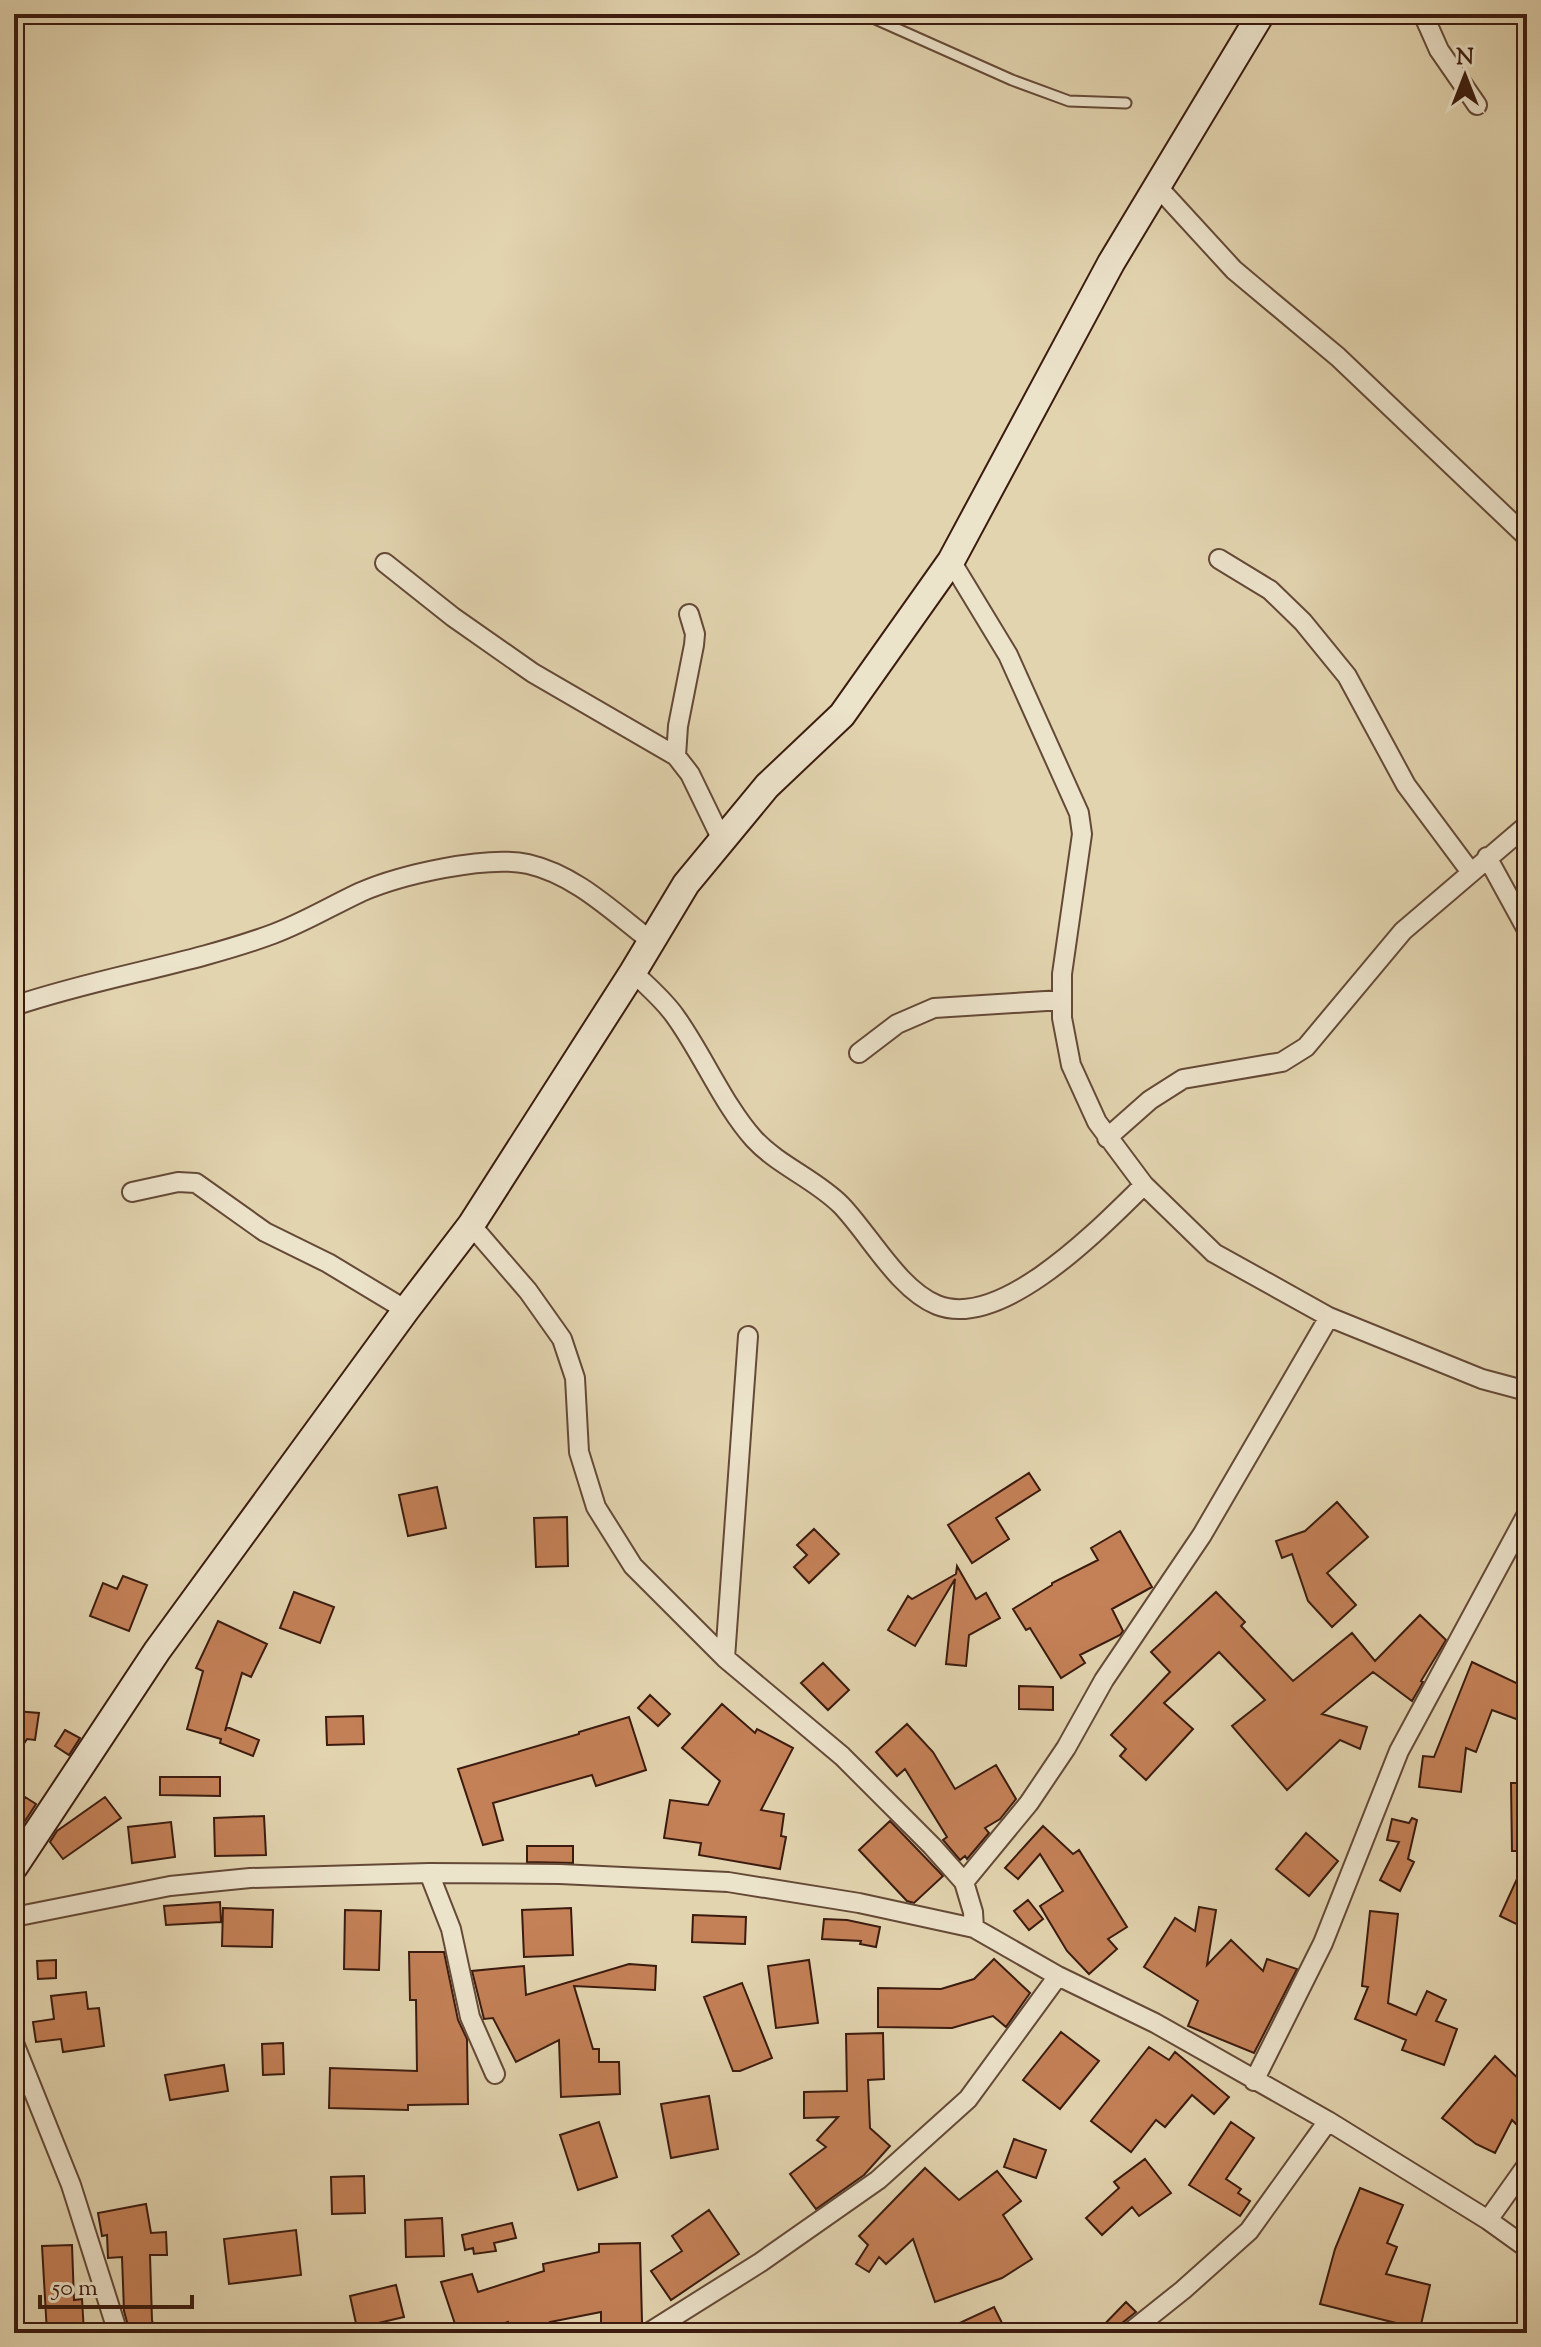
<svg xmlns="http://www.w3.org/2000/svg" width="1541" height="2347" font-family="'Sorts Mill Goudy',serif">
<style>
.building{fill:#c48057;stroke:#3b1b0f;stroke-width:2}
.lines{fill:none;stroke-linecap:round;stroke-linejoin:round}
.lane-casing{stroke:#654937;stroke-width:13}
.street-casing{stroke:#654937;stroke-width:22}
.secondary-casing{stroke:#3b1b0f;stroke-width:30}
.lane{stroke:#ece3cb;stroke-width:9}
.street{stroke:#ece3cb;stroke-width:18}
.secondary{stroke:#ece3cb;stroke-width:26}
</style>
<rect width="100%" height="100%" fill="#e2d4af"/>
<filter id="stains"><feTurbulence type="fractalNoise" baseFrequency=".0025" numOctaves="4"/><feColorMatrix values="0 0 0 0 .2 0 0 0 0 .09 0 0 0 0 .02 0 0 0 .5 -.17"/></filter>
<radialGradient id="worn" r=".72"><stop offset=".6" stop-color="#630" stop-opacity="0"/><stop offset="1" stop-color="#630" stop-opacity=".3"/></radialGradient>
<path class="building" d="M1029,1473L1040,1490L996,1518L1009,1539L972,1563L948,1525Z
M437,1487L446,1528L408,1536L399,1495Z
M1337,1502L1368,1537L1327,1573L1356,1605L1332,1627L1308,1601L1292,1554L1282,1558L1276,1541L1305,1531Z
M567,1517L568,1566L536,1567L534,1518Z
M814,1529L839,1554L809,1583L794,1567L807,1555L797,1545Z
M1120,1531L1152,1587L1112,1609L1123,1631L1120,1635L1080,1655L1085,1663L1061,1678L1030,1628L1026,1630L1013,1609L1052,1585V1583L1098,1560L1091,1548Z
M957,1566L976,1599L986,1593L1000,1618L969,1635L966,1666L946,1664L955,1579L915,1646L888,1630L908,1596L912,1599L956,1574Z
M123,1576L147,1585L129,1631L90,1616L103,1583L117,1589Z
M294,1592L334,1607L320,1643L280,1628Z
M1216,1592L1245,1622L1241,1626L1293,1681L1352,1633L1375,1661L1420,1615L1446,1640L1421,1681L1423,1682L1412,1701L1373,1672L1322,1714L1367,1727L1360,1749L1340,1740L1287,1790L1232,1726L1265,1700L1219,1652L1164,1703L1193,1729L1146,1780L1120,1756L1126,1749L1111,1735L1170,1672L1151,1652Z
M218,1621L267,1644L251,1677L242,1673L225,1731L227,1727L259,1740L253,1756L220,1743L221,1739L187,1729L203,1671L196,1668Z
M1472,1662L1527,1688V1723L1492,1710L1476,1752L1466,1748L1461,1792L1419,1787L1423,1756L1434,1757Z
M823,1663L849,1690L828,1710L801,1683Z
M1019,1686L1053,1687V1710L1019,1709Z
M650,1695L670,1714L658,1726L638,1708Z
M722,1704L755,1733L757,1729L793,1748L761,1810L784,1814L781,1836L786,1837L780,1869L699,1855L701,1843L664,1838L670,1800L708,1805L720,1781L682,1748Z
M15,1711L39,1713L35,1740L27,1739L14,1759Z
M363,1716L364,1744L327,1745L326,1717Z
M629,1717L646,1770L596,1786L592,1775L493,1803L503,1840L483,1845L458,1769L579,1734V1732Z
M907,1724L933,1752L955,1789L996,1765L1016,1799L1000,1819L985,1828L989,1833L967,1859L965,1856L960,1860L943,1840L947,1837L905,1769L897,1776L876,1752Z
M65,1730L80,1738L69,1755L55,1746Z
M160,1777H220V1796L160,1795Z
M1511,1783H1527V1851H1512Z
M25,1797L36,1804L14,1838V1816Z
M105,1797L121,1818L63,1859L50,1842L57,1831Z
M264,1816L266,1855L215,1856L214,1818Z
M1412,1818L1417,1820L1408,1859L1414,1862L1400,1891L1380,1880L1399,1842L1387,1840L1392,1819L1409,1823Z
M890,1821L943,1876L914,1903L907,1901L859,1850Z
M171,1822L175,1857L132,1863L128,1827Z
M1043,1826L1073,1854L1079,1850L1127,1927L1108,1939L1117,1949L1089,1974L1067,1951L1040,1906L1063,1891L1040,1854L1018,1879L1005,1868Z
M1306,1833L1338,1861L1309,1896L1276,1869Z
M527,1846H573V1863L527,1862Z
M1527,1857V1929L1500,1916Z
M1028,1900L1043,1919L1029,1930L1014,1911Z
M220,1902L221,1922L166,1925L164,1906Z
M1199,1907L1216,1910L1207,1965L1231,1940L1263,1971L1267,1959L1297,1969L1254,2053L1188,2026L1198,2001L1144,1967L1175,1918L1195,1931Z
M223,1908L273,1910L272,1947L222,1946Z
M571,1908L573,1955L524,1957L522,1910Z
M345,1910L381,1911L379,1970L344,1969Z
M1370,1911L1398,1914L1388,2003L1416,2015L1427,1991L1446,2000L1436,2021L1457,2029L1444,2065L1402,2050L1406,2040L1355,2019L1368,1987L1362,1986Z
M693,1915L746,1917L745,1944L692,1942Z
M824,1919L847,1920L880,1927L876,1947L860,1944L861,1941L822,1939Z
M409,1952H444L458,2020L467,2039L468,2104L408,2105V2110L329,2108L330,2068L417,2071L416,2000H410Z
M994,1959L1030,1993L1006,2027L993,2016L952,2028L878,2027V1988L941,1989L974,1979Z
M56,1960V1978L38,1979L37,1961Z
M809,1960L818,2023L776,2028L768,1966Z
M629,1964L656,1966L655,1990L574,1986L593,2049H599V2062H619L620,2094L580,2096L561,2097L559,2040L516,2062L493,2018L484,2019L472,1971L524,1966L526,1995Z
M742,1983L772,2058L740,2071H733L704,1997Z
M86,1992L88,2009L99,2008L104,2046L63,2052L61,2039L36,2042L33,2022L54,2019L51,1996Z
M1061,2032L1099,2061L1060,2109L1023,2080Z
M883,2033L884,2079L868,2080L870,2128L890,2146L864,2175L816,2209L790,2174L826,2147L817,2140L838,2117L804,2118V2092L847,2091L846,2034Z
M283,2043L284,2074L263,2075L262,2044Z
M1149,2047L1169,2060L1175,2052L1229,2097L1214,2114L1192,2095L1165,2127L1156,2120L1131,2152L1091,2121Z
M1495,2056L1527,2087V2135L1512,2120L1495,2153L1476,2144L1442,2118Z
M224,2065L228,2091L170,2100L165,2075Z
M709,2096L718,2149L671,2158L661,2104Z
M599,2122L617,2177L578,2190L560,2135Z
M1231,2122L1254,2138L1226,2179L1241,2189L1238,2193L1250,2201L1240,2216L1189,2185Z
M1014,2139L1046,2150L1036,2178L1004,2167Z
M1145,2159L1171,2193L1139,2216L1132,2207L1102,2235L1086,2218L1119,2188L1114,2182Z
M925,2168L959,2200L997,2171L1021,2201L1003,2215L1032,2259L1002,2278L935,2302L913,2239L886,2264L879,2257L869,2272L856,2264L868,2245L859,2236Z
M364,2176L365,2213L332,2214L331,2177Z
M1360,2188L1403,2205L1387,2243L1397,2247L1386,2274L1430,2285L1420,2329L1320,2304L1335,2249Z
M146,2204L151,2233L166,2232L167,2255H150L152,2320L155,2333H130L124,2311L122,2257L108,2258L107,2235L102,2236L98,2213Z
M709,2210L739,2254L671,2300L651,2271L682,2251L672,2236Z
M442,2218L444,2256L406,2257L405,2220Z
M512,2223L516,2238L494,2243L496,2251L474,2254L473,2248L465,2250L462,2235Z
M296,2230L301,2275L229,2284L224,2239Z
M640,2243L642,2322L637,2328L601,2329V2312L550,2322L553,2333H511L508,2322L475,2333H458L441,2282L472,2274L478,2292L544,2271L543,2264L599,2252V2244Z
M72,2245L74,2300L82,2299L84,2333H47L42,2246Z
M396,2285L404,2317L357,2328L350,2296Z
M1126,2302L1136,2312L1121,2324L1117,2333H1096Z
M994,2307L1007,2333H938Z"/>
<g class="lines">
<defs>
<path id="lane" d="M864,14L1012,80L1069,101L1126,103"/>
<path id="street" d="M1423,14L1439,50L1477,105
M1156,185L1234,270L1338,357L1527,537
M1219,559L1270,590L1303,622L1347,676L1406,785L1470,871
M951,561L1008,655L1079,813L1082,834L1062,974V1018L1071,1065L1097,1122L1144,1185L1214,1253L1329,1317L1482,1379L1527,1391
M385,563L453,617L533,673L676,756L690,774L722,840
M676,756L678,726L694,645L695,634L689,614
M1487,857L1527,930
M633,972C647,986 664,1000 675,1016C702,1053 724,1106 754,1139C779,1166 815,1179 841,1205C870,1235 898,1289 937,1305C1002,1331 1102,1226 1144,1185
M14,1006C99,977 189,965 273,934C303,923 331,906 361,892C400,875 486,855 528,864C576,875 613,912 651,941
M859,1053L897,1024L934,1008L1062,1000
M1107,1138L1150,1100L1183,1079L1282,1062L1306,1047L1403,931L1527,825
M132,1192L178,1182L196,1183L265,1232L328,1263L406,1310
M471,1225L528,1291L562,1339L575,1378L579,1452L596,1507L633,1566L725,1658L842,1756L932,1846L964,1882L973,1912L974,1928
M725,1658L748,1336
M429,1873L451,1929L470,2017L495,2074
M964,1882L1029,1803L1066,1748L1104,1680L1202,1535L1329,1317
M14,1917L170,1886L250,1878L429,1873L560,1874L728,1882L859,1903L974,1928L1058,1976L1155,2023L1328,2121L1488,2220L1527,2248
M14,2043L71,2185L118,2333
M1254,2081L1323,1943L1399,1751L1527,1514
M1488,2220L1527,2165
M648,2333L761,2262L878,2180L968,2099L1058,1976
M1129,2333L1183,2290L1249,2231L1328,2121"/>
<path id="secondary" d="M14,1867L157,1651L406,1310L471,1225L633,972L686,884L767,786L842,715L951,561L1111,263L1261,14"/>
</defs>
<use href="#lane" class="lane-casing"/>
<use href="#street" class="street-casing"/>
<use href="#secondary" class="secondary-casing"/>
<use href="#lane" class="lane"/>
<use href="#street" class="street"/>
<use href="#secondary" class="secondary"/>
</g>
<rect width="1541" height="2347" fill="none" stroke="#e2d4af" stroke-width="48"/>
<rect x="16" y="16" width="1509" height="2315" fill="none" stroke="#3b1b0f" stroke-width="4"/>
<rect x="24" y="24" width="1493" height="2299" fill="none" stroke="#3b1b0f" stroke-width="2"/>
<g transform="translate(1465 76)" stroke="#ece3cb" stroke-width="6" paint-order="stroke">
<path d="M0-6L14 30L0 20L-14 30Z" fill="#3b1b0f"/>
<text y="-12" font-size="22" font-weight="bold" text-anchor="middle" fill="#3b1b0f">N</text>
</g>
<path d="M40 2295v12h152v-12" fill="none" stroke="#3b1b0f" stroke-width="4"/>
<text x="52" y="2295" font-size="24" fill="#3b1b0f" stroke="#ece3cb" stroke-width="6" paint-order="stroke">50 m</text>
<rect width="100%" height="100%" filter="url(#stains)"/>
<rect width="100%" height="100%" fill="url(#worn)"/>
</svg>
